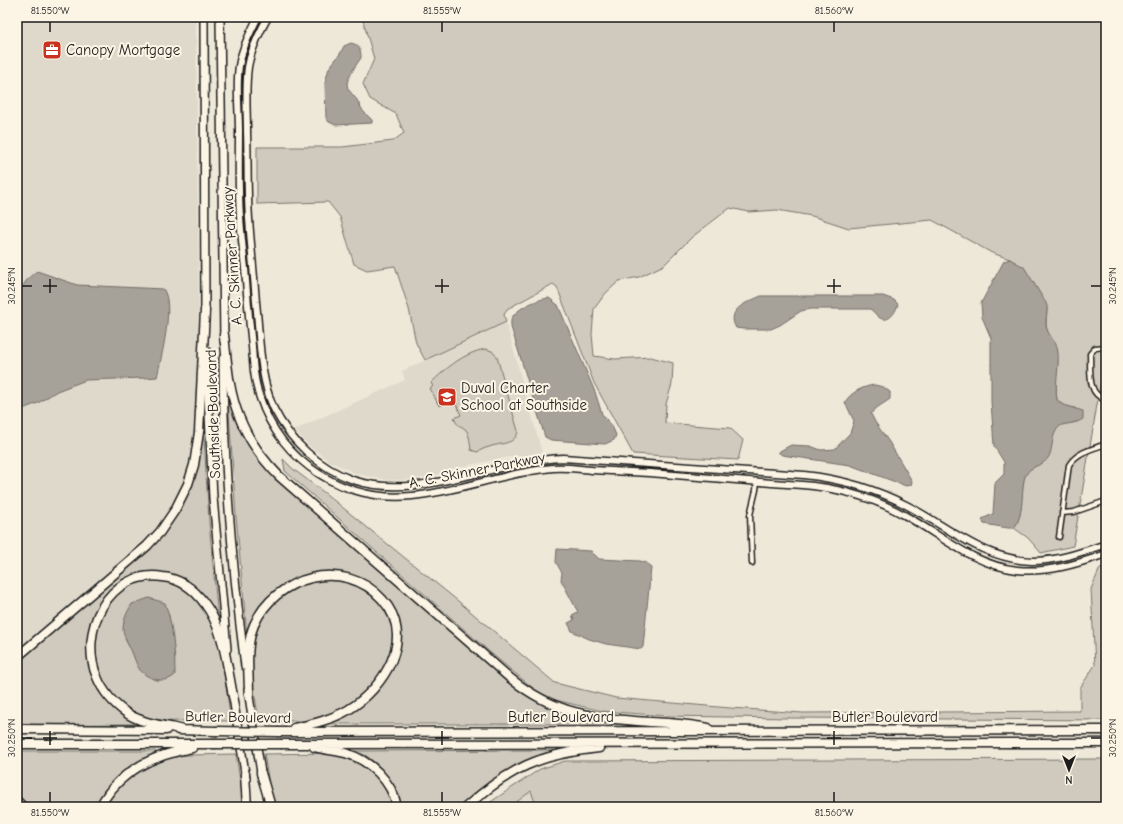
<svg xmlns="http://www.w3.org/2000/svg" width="1123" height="824" font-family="'Comic Neue',sans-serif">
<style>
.built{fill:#ded9cb}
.green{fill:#cfcabd;stroke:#76736c;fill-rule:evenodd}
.water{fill:#a7a299;stroke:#6f6c67}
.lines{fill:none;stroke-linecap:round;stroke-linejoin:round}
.minor-casing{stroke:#1c1c1c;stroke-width:7}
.secondary-casing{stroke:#1c1c1c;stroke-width:9}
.trunk-casing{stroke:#1c1c1c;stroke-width:10}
.motorway-casing{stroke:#1c1c1c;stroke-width:11}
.minor{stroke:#fcf5e5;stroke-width:4}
.secondary{stroke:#fcf5e5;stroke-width:6}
.trunk{stroke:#fcf5e5;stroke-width:7}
.motorway{stroke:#fcf5e5;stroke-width:8}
.motorway-bridge-casing{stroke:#1c1c1c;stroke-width:11;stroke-linecap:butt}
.motorway-bridge{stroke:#fcf5e5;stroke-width:8}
.ticks{fill:none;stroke:#1c1c1c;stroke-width:1.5}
.labels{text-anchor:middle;stroke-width:4;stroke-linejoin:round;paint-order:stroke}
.poi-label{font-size:15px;fill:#1c1c1c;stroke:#fcf5e5;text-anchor:start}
.street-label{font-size:15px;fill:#1c1c1c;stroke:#fcf5e5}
.neatline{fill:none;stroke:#1c1c1c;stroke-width:1.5}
.ticks-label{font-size:10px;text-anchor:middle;fill:#1c1c1c}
</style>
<rect width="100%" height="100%" fill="#eee8d9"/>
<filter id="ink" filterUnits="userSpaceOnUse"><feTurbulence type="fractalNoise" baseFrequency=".025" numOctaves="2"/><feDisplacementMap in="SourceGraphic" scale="8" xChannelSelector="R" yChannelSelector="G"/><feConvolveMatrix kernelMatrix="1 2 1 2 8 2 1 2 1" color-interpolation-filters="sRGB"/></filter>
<g filter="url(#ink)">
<path class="built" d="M17,17H196L199,336L196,428L193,456L183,487L170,512L155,533L130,558L17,653Z
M506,322L542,453L524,456H514L451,469L449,472L423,478L403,480H387L357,474L329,461L309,446L294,430L405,380L402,371Z
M531,791L536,805L538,807H510Z"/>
<path class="green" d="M362,17H1106V352L1073,546L1041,553L1028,538L1014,528C1026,513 1018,481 1028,471C1032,467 1038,465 1044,462L1055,431L1060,425L1077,422L1075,408L1063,405L1057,400C1054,383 1059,366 1057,349C1056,344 1052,340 1049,335C1044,326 1047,316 1047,307L1010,259L992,253L932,220L849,228L812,216L777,210L749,212L730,208L692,237L664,265L639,277L619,281L605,294L594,309L592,334L594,356L615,359L651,357L673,363L672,384L666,404L665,423L730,428L743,440L738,460L633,454L594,383L557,287L553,284L507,309L504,315L506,322L425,360L416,343L409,309L395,266L367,270L354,264L340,217L328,202L257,204V147H342L393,141L404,133L396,114L370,99L363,84L374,59Z
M485,349L492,351L497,357L518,431C516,445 499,443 489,447C485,448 481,450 477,452L471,450C470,444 470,435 466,430C460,424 458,428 454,418L461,415L454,400L439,406L430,388L433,386L431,383C446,368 464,353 485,349Z
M228,398H230L265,464L543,703L618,722V724H328L340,720L353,711L366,701L392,667L396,619L358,579H298L284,585L272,593L262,607L247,635L236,516Z
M203,420L209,522L218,619L211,607L170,576C156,579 142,581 128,584C123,585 116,585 113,587C105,592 101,602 97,609C90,620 88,631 87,644C86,680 108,709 140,724L17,725V660L151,545L177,511Z
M283,459L293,469L326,494L458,601L555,683L616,698L730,708L803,713L1080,711V688L1095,665L1091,589L1100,568L1106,566V720L789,718L666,716L602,711L551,699L534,689L492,654L285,471Z
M161,579L182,586L197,598L213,624L221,653L231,721C215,721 198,721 182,721C169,721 155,723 143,718C97,701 81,642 109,603C117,592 129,583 143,580C149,579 156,580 161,579ZM169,615L175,659L159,681L146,675L132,652L125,639Z
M313,579L345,580L370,591L387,610L393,628L394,643L388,663L366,694L344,708L329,715L314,720L303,721H259L251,672L253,637L261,616L279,595Z
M554,750V751L545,753L532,758L482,789L462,807H402C398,787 384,769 368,757C364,754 358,753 353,751Z
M17,751H155L156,752L138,764L99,807H26L17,798Z
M236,754L244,807H104L115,791L138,770L167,757L188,755Z
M264,754C287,754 316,752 338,755C364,759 386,782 393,807H273Z
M1106,759V807H538L536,805L531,791L510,807H483L540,769L565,761Z"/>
<path class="water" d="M351,43C360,45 361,50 361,58L354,68L348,80L347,84L348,89L357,100L363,111L372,120V123L336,125L329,122L326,118L325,83L329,68L340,54L344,46Z
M1010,259L1024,267L1046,303C1049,310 1045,317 1046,325C1047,334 1054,339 1057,347C1061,362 1054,383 1057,400L1063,405L1083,411V419C1076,424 1065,423 1060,426C1050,434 1054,449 1048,458C1041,468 1028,464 1024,480C1021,496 1024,515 1014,528H1008L984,524L982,519L993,514L995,483L1004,474V462L994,446L991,401V338L982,317L981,303L1004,261Z
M37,271L77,285L163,289C175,304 161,358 157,377L145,378L86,380L57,391L38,403L25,408L17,406V304C20,289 24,280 37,271Z
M761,296H883L894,300L898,304C896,312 889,323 880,318C876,316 874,311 870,309H811L801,311L780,325L771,329H743L736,328C725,309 748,302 761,296Z
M549,298L558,305L595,392L602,414L612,426L616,435L614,440L605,444L551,440L545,437L511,327C511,322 510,318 514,315C521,306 539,299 549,298Z
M875,385L883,387L890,392V399L875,409L871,414L875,422L889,442L912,481L911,485L906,486L850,465L782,455L778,452L791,445L810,446L821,450L835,449L850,433L854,421L845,402C851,392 864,386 875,385Z
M557,549L591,551L599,559L640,561L647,563L651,568L643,647L641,649L606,644L589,639L572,631L568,623L574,620L572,615L578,612L561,580L562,573L556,562Z
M149,598L165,603C173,625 175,652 175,675C165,684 149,680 140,670C136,665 134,656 131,650C127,643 124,637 123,630C123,620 127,612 132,604Z"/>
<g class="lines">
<defs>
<path id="minor" d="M1106,347L1095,348L1090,354C1091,371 1086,394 1106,400
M1062,513L1074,512L1106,501
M1059,537L1069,465C1077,452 1092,449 1106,444
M752,563L750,515L756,490L757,481"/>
<path id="secondary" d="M258,17C250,33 242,48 239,66C236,87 239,110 239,131C239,159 238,188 240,216C241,233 243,251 245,268C247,294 249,320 252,346C253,363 254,381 260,398C281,462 345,503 412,496C459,492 505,472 553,468C566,467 579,469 592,470C611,471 631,472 650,473C687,476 724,479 761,482C779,484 796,484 813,486C846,490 878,500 906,516C942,536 974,565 1017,570C1048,573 1077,564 1106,554
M268,17C259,33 251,49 248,67C245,89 247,111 247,132C248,161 247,190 249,219C251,247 254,275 256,302C260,337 259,376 274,409C290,441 319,468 353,480C419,502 495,460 563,458L804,475C841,479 876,489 908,506C950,528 982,559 1032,561C1058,561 1082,552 1106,544"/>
<path id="trunk" d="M204,17L205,315
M220,17L224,341
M206,350L213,498L227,649
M223,359C223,462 232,564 245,666
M248,690L262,779
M232,691L246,779"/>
<path id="motorway" d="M224,335C226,351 227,368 230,384C236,419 254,451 279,476L510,678C556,715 593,718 650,722C670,723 689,724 708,728
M17,657L147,546L160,532L175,510L188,484L194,465L199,432L205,310
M249,694C249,672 245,646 254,625C275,576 344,557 382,599C417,637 384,688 348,710C331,720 312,724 294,728
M17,729L166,730
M178,730L216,731
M183,730C164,725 144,724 128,714C115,705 103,692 97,677C78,632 108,568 163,577C181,579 195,590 205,604C224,629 227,666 233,696
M279,732L1106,730
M17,744H214
M282,744L1106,743
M314,747C324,750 335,750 345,753C370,760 392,781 397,807
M261,773L271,807
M245,774L247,807
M17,801L23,807
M100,807C118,771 154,755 192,748
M466,807C510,768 540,754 599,748"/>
</defs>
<use href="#minor" class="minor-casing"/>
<use href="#secondary" class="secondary-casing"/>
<use href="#trunk" class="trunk-casing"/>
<use href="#motorway" class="motorway-casing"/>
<use href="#minor" class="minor"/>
<use href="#secondary" class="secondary"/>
<use href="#trunk" class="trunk"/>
<use href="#motorway" class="motorway"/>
<defs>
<path id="motorway-bridge" d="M216,731L279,732
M214,744H282"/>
</defs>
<use href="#motorway-bridge" class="motorway-bridge-casing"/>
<use href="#motorway-bridge" class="motorway-bridge"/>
</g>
</g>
<path class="ticks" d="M50,22V32M442,22V32M834,22V32M50,279V293M442,279V293M834,279V293M22,286H32M43,286H57M435,286H449M827,286H841M1091,286H1101M50,731V745M442,731V745M834,731V745M22,738H32M43,738H57M435,738H449M827,738H841M1091,738H1101M50,792V802M442,792V802M834,792V802"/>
<defs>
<symbol id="office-square" viewBox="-11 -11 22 22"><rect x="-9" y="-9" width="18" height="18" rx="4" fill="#c8321e" stroke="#fcf5e5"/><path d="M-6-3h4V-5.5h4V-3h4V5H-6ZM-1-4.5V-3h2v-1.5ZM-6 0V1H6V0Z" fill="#fff"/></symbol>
<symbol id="school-square" viewBox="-11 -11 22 22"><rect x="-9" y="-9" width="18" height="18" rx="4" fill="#c8321e" stroke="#fcf5e5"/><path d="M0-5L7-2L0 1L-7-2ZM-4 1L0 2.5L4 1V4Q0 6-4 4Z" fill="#fff"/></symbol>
</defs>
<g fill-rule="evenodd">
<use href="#office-square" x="41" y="39" width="22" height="22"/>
<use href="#school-square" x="436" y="386" width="22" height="22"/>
</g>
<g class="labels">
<g class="poi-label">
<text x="66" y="55">Canopy Mortgage</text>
<text x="461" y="393">Duval Charter<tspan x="461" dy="17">School at Southside</tspan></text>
</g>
<g class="street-label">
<text transform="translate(232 256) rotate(-94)" y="5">A. C. Skinner Parkway</text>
<text transform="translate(213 414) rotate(-92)" y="5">Southside Boulevard</text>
<text transform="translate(477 470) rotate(-11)" y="5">A. C. Skinner Parkway</text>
<text transform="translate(238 717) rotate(1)" y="5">Butler Boulevard</text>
<text x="561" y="722">Butler Boulevard</text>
<text x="885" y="722">Butler Boulevard</text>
</g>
</g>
<rect width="1123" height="824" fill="none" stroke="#fcf5e5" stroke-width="44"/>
<g transform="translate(1069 770) rotate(180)" stroke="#fcf5e5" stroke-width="3" paint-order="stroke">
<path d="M0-3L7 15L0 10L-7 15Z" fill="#1c1c1c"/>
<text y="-6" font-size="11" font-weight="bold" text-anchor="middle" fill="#1c1c1c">N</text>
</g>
<rect x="22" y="22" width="1079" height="780" class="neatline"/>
<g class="ticks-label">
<text x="50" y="14">81.550°W</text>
<text x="442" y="14">81.555°W</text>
<text x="834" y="14">81.560°W</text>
<text transform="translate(1112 286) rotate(-90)" y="4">30.245°N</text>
<text transform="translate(11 286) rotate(-90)" y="4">30.245°N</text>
<text transform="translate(1112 738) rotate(-90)" y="4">30.250°N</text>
<text transform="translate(11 738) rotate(-90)" y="4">30.250°N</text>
<text x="50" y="816">81.550°W</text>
<text x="442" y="816">81.555°W</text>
<text x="834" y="816">81.560°W</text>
</g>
</svg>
